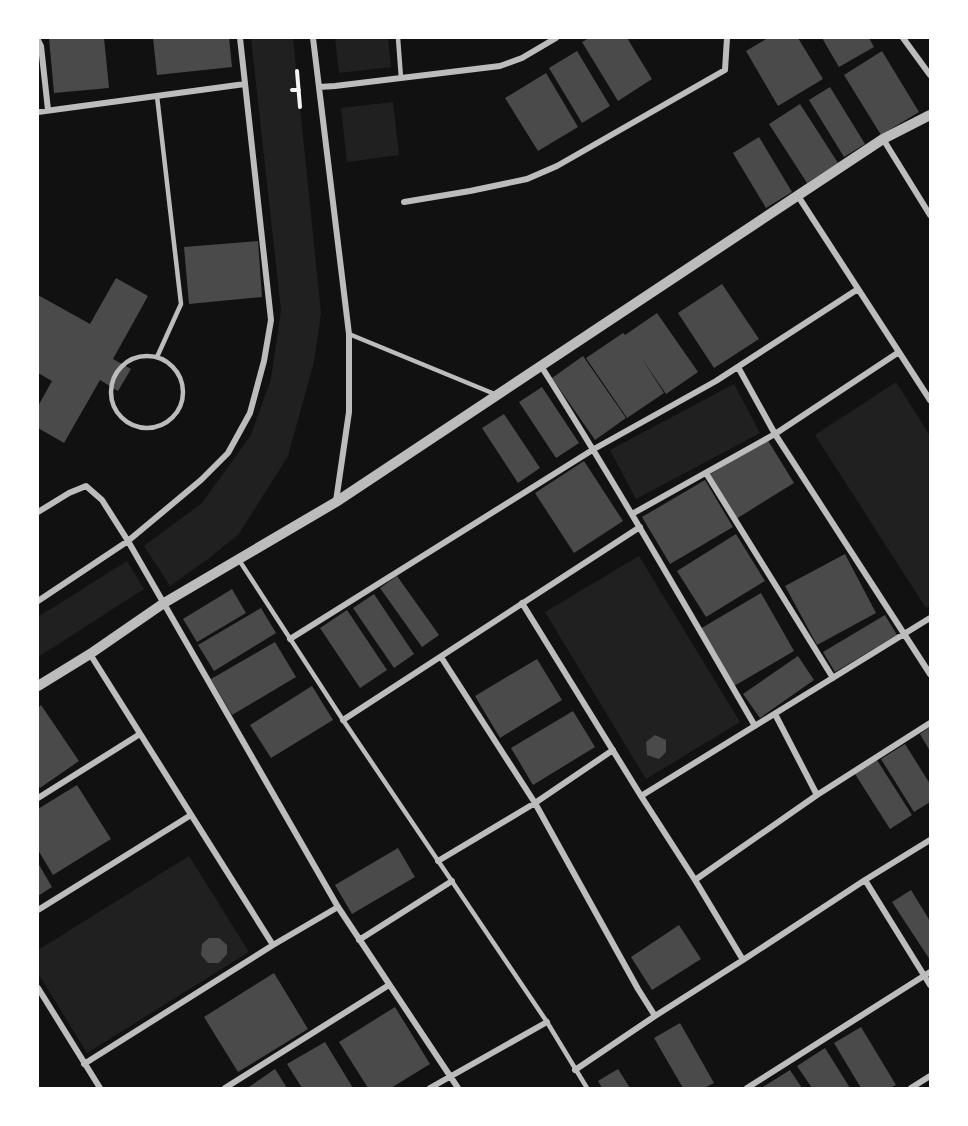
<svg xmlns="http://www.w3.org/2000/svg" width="968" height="1126" font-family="'Exo 2',sans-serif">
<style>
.green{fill:#202020}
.building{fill:#4a4a4a}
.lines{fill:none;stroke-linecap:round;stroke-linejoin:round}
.path{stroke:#f5f5f5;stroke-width:4}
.service{stroke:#bcbcbc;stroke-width:4.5}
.minor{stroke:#bcbcbc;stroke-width:6}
.tertiary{stroke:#bcbcbc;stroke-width:10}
</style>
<rect width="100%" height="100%" fill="#111"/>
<path class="green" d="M251,38H293L321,313L314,362L288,456L239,534L208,559L170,586L144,546L202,503L251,435L271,379L281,310Z
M335,38H388L391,67L339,73Z
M393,102L399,155L347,162L341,108Z
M896,382L930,436V605L926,608L815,435Z
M734,384L760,433L636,499L610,450Z
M639,556L740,722L646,779L545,612Z
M127,561L144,589L38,657V617Z
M189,856L249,952L87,1053L38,973V950Z"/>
<path class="building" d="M49,38H104L109,88L54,93Z
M153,38H229L232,67L157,75Z
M589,38H627L652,79L618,101L582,42Z
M768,38H798L823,79L778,106L746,51Z
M822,38H869L874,47L839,67Z
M577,51L610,106L582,123L549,68Z
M882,51L919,112L881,135L844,75Z
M546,73L578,127L538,151L505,98Z
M830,87L865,144L844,157L809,100Z
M800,104L838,163L807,183L769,124Z
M759,137L792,192L766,208L733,153Z
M258,241L262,297L189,304L184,247Z
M116,278L148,296L113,359L131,369L118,391L100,380L64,443L38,428V406L52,381L38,373V295L90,324Z
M722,284L759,339L714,368L678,313Z
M657,313L698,372L666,394L641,357L664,393L627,418L586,358L623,333L625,335Z
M583,356L626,418L595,440L552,378Z
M542,387L579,443L556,458L519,402Z
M504,414L540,468L518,483L482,428Z
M767,439L794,483L736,519L709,475Z
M584,461L623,521L574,553L535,493Z
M705,480L733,527L670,564L642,517Z
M736,534L765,581L706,617L677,571Z
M845,554L876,613L817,645L785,586Z
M397,576L439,635L422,647L380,588Z
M232,589L246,613L197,642L183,619Z
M761,593L794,651L734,686L700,629Z
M374,594L414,654L394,668L353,608Z
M261,608L276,633L214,671L198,645Z
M347,610L387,670L360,688L320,628Z
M885,615L897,635L835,672L823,652Z
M275,642L296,677L232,715L211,679Z
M798,656L814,680L760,718L743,694Z
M537,659L562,700L500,738L475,696Z
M312,686L333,720L271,758L250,725Z
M41,705L79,761L40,788L38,785V708Z
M573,711L595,747L533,785L511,748Z
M930,727V751L920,734Z
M655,735L666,740V752L659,759L647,755L646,742Z
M905,744L930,784V802L914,812L881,759Z
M877,760L912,815L890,829L855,774Z
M77,785L111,839L53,875L38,850V809Z
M398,848L415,877L352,914L335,885Z
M38,863L52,887L38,896Z
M911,890L930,921V960L892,902Z
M679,925L701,959L652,990L631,957Z
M209,938H219L227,945V954L219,963H208L201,955L202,944Z
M274,973L308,1029L238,1072L204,1017Z
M395,1007L430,1064L391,1088H368L339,1042Z
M680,1023L714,1083L704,1088H683L654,1038Z
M861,1027L896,1085L890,1088H861L834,1043Z
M325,1042L353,1088H302L287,1064Z
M825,1048L850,1088H812L797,1066Z
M275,1069L287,1088H250L249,1087Z
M618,1069L630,1088H602L598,1081Z
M790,1070L802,1088H761Z"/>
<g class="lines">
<path class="path" d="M297,71L300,107
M292,90H299"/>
<path class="service" d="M398,38L401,78
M157,96L181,304L157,357
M349,334L497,395
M111 392a36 36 0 1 1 72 0a36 36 0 1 1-72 0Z
M239,560L343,720L547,1022L587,1088"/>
<path class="minor" d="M313,38L349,334V412L336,501
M903,38L930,75
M38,40L41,46L48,110
M319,87L335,86L500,66L522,58L556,38
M38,112L245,84
M883,139L930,215
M798,196L930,400
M404,202L470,191L527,179L557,166L725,70L727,38
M541,366C616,484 685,605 755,726
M738,367L775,434L930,674
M706,473L833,678
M38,512L69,493L86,486L102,500L128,541L338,907L458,1088
M632,514L775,434L899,352
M38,601L128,541L201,480L228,453L250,413L264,361L271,320L240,38
M522,603L641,796L695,880L743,960
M290,639L594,449L716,381L858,289
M90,654L273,945
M441,657L535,803L638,989L655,1016
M775,714L817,795
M343,720L640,527
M641,796L930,618
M38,798L140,734
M438,861L535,803L613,750
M695,880L817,795L930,723
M865,880L930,985
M38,910L191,815
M359,940L452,881
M38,988L100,1088
M84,1064L273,945L338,907
M575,1070L655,1016L743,960L865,880L930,840
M225,1088L389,985
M430,1088L547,1022
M747,1088L930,972
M911,1088L930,1076"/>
<path class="tertiary" d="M38,686L90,654L164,603L336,502L883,139L930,115"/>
</g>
<rect width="968" height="1126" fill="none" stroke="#ffffff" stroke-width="78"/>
</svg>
